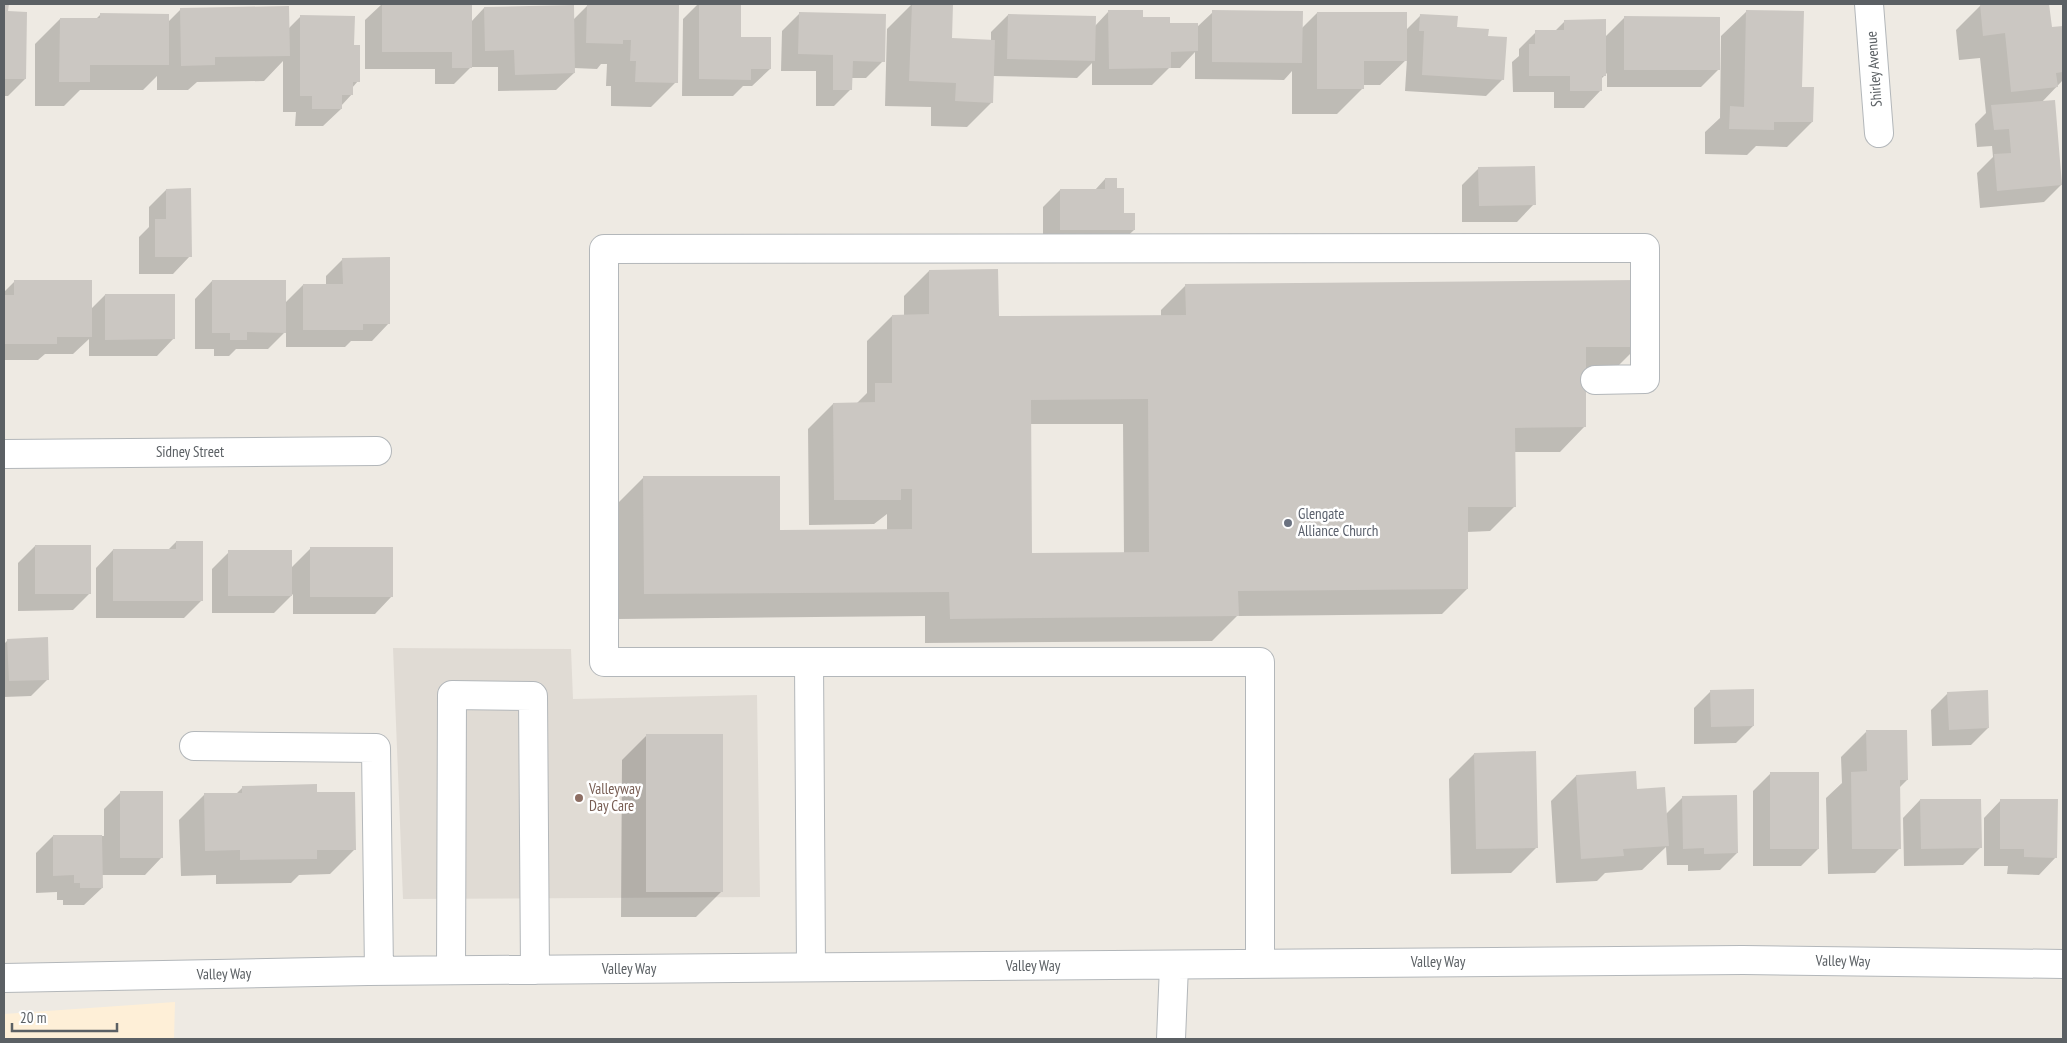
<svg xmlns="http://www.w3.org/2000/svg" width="2067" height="1043" font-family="'PT Sans Narrow',sans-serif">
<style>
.commercial{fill:#feefd7}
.education{fill:#e0dbd4}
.shadow{fill:#0003;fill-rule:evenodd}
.building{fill:#cbc7c2;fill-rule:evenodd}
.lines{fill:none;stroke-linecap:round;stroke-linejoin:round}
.minor-casing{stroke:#b3b7ba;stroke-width:30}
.minor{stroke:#fff;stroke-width:28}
.worship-dot{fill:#6b7280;stroke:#fff;stroke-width:2}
.education-dot{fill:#8d6e63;stroke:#fff;stroke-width:2}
.labels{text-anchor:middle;stroke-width:5;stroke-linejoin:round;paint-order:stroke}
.street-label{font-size:15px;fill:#5b6064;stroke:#fff}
.worship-label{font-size:15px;fill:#5b616d;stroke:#fff;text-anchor:start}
.education-label{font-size:15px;fill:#785e54;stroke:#fff;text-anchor:start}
</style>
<rect width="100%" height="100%" fill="#eeeae3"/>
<path class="commercial" d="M175,1002L174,1039H4V1014Z"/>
<path class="education" d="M393,648L571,649L573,699L757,695L760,897L403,899Z"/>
<path class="shadow" d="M4,4H8L7,12L25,79L8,96H4Z
M382,4H471V22L484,8L573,20L588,5L678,4L676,82L651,107L611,106V86H606L607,64H601L597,69L574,68V73L556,90L498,91V67H471L454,84H435V69H365V20Z
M698,4H740V38L770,69L752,86H743L733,96H682L683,19Z
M912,4L952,5L951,40L991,41V32L1008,15L1095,26L1108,12L1196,28L1213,12L1301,29L1317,13L1405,31L1421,15L1487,37L1503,79L1486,96L1405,91L1407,59L1380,85H1362V89L1337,114H1292V71L1284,80L1195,79V52L1180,68H1169L1152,85H1092V63L1077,78L993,76L992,102L967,127L931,126V107L885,106L887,29Z
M1985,4H2048L2050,28L2063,27V80L2041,103L2061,185L2044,202L1980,208L1977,173L1993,157L1992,146L1977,147L1975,124L1986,113L1980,58L1959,60L1956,30L1981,5Z
M181,9L288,29L301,16L353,47L358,81L352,88V94L341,106V109L323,126H295L296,112H283V61L264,81L197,82L188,90H157V76L143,90H80L64,106H35V44L60,19H96L100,15L168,22Z
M1747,11L1801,88L1812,122L1787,147L1756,146L1747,155L1705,154V132L1720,118L1721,36Z
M799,14L883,61L866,78H851V89L834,106H816V71H781L782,31Z
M1624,18L1718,70L1701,87H1607V73L1601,79V90L1584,108H1554V92H1513L1512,62L1519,56V49L1536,32H1554L1565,21L1605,37Z
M1479,168L1534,204L1517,222H1462V185Z
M1105,179L1116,189L1122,214L1134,230L1116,247H1043V207L1060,190H1095Z
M166,190L190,256L173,274H139V237L149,227V207Z
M343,259L389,323L372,341H351L345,347H286V331L268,349H236L229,356H214V349H195V299L212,281L285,303L303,285H326V276Z
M929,271L997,317L1161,316V310L1186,285L1638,346L1613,371H1585V426L1560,452H1514L1515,506L1490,531L1467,532V589L1442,614L1237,616L1212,641L925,643V616L619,619L618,503L643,478L778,531L887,530V514L874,524L809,525L808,429L833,404H856L867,393V341L892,316H904V296ZM1030,424H1123L1124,554L1031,555Z
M15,281L90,310L105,295L174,338L157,356H89V339L73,354H45L38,360H4V292Z
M176,542L201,601L184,618H96V568L113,550H168Z
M35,546L90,593L73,610L18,611V563Z
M310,549L392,596L375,614H293V594L274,613H212V569L229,552L291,568Z
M8,640L48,679L31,696L4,697V644Z
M1711,691L1753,726L1736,743L1694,744V708Z
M1948,693L1988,728L1971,745L1932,746L1931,710Z
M1866,732L1907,780L1899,788L1900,848L1875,873L1828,874L1826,798L1842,783L1841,757Z
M647,735L721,892L696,917H621L622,760Z
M1474,754L1536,848L1511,873L1451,874L1449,779Z
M1770,774L1818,849L1801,866H1753V791Z
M1576,776L1636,790L1666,814L1683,797L1737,853L1720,870L1688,871V865H1667L1666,847L1642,870L1605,873L1597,881L1556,883L1551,801Z
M243,787L316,793L355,849L330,874L299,875L291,883L216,884V875L181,876L179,820L204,795L236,794Z
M121,792L162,857L145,875H101L102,888L84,905H63V900H57V892L36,893V853L53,836H104V809Z
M1920,800L1980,848L1963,865L1904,866L1903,818Z
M2001,800L2056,857L2039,875L2007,874L2008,866H1984V818Z
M2063,816V868L2062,817Z"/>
<path class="building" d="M4,4H9L8,11L27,12L26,79H4Z
M382,4H472V68H452V52H382Z
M587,4H679L678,83L635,82L636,61H630L631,40H623V44L586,43Z
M699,4H741V37H771V69H751V80L699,79Z
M912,4H953L952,38L995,40L993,103L955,101L956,83L909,81Z
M1980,4H2049L2052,27L2063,26V72L2056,73L2058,87L2011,92L2005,33L1983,36Z
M574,5L575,73L515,75L514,50L485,51L484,7Z
M289,6L290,56L215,57V65L181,66L180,8Z
M1108,10H1143V17H1170V23H1198V51L1171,52V68L1109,69Z
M1212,10L1303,11L1302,63L1212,62Z
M1746,10L1804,11L1802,87H1814L1813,122H1774V130L1729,129L1730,106L1744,107Z
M799,12L886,14L885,62L853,61L852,90H833V55L798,54Z
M1317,12H1407V61H1364V89H1317Z
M100,13L169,14V65H90V82H59L60,18H100Z
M1008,14L1096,16L1095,61L1007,59Z
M1420,14L1458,16L1457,27L1489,29L1488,36L1507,37L1504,80L1422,75L1424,31H1419Z
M300,15L355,16L354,45H360V82H353V95H342V109H312V96H300Z
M1624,16L1720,17V70H1624Z
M1606,19V76H1602V91H1570V76H1529V44H1535V30H1564V20Z
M2055,100L2062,185L1997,191L1994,154L2011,153L2009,129L1994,130L1991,105Z
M1535,166L1536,205L1479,206L1478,167Z
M1105,178H1117V188H1124V213H1135V230H1060V189H1105Z
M191,188L192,257H155V219H166V189Z
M390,257V324H363V330H303V284H343L342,258Z
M998,269L999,316L1186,315L1185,284L1638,280L1639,347H1586V427L1515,428L1516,507H1468V589L1238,591L1239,616L950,619L949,592L644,594L643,476H780V530L912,529V489H901V500H834L833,403L875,402V383H892V315L929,314V270ZM1148,399L1149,552L1032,553L1031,400Z
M14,280H92V337H57V344H5V295H14Z
M212,280H286V333L247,332V340H230V333H212Z
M105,294H175V339L105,340Z
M176,541H203V601H113V549H176Z
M35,545H91V594H35Z
M310,547H393V597H310Z
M228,550H292V596H228Z
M48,637L49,680L9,681L7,639Z
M1754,689V726L1711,727L1710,690Z
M1988,690L1989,728L1949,730L1947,692Z
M1866,730H1907L1908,780H1900L1901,849H1852L1851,772L1867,771Z
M646,734H723V892H646Z
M1536,751L1538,848L1476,849L1474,753Z
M1636,771L1637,789L1665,787L1669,846L1623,849L1624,856L1581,859L1576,775Z
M1770,772H1819V849H1770Z
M317,784V792H355L356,850H317V859L240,860V850L205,851L204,793H242V786Z
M120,791H163V858H120Z
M1737,795L1738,853L1704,854V848L1683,849L1682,796Z
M1920,799H1981L1982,848L1921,849Z
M2000,799H2058L2057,858L2024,857V849H2000Z
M53,835H102L103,888H80V883H74V875L53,876Z"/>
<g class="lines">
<defs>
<path id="minor" d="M1869,4L1879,133
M4,454L377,451
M809,662L811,967
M194,746L376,748L379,971
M1260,964V662H604V249L1645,248V379L1595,380
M451,970L452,695L533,696L535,970
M4,978L368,971L1743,960L2063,964
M1171,1039L1174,966"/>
</defs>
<use href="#minor" class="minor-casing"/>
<use href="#minor" class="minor"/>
</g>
<circle class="worship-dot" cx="1288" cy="523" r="5"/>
<circle class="education-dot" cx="579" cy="798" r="5"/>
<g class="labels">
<g class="street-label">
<text transform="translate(1874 69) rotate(-94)" y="5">Shirley Avenue</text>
<text x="190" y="457">Sidney Street</text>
<text transform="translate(1843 961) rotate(1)" y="5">Valley Way</text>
<text x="1438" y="967">Valley Way</text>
<text x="1033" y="971">Valley Way</text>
<text x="629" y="974">Valley Way</text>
<text transform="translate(224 974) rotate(-1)" y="5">Valley Way</text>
</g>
<g class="worship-label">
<text x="1298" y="519">Glengate<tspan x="1298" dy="17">Alliance Church</tspan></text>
</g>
<g class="education-label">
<text x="589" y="794">Valleyway<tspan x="589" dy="17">Day Care</tspan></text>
</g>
</g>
<rect width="2067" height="1043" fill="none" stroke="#5b6064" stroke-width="10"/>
<path d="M12 1023v8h105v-8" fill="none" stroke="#5b6064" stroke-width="2.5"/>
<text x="20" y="1023" font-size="15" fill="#5b6064" stroke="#ffffff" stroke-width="4" paint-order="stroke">20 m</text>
</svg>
